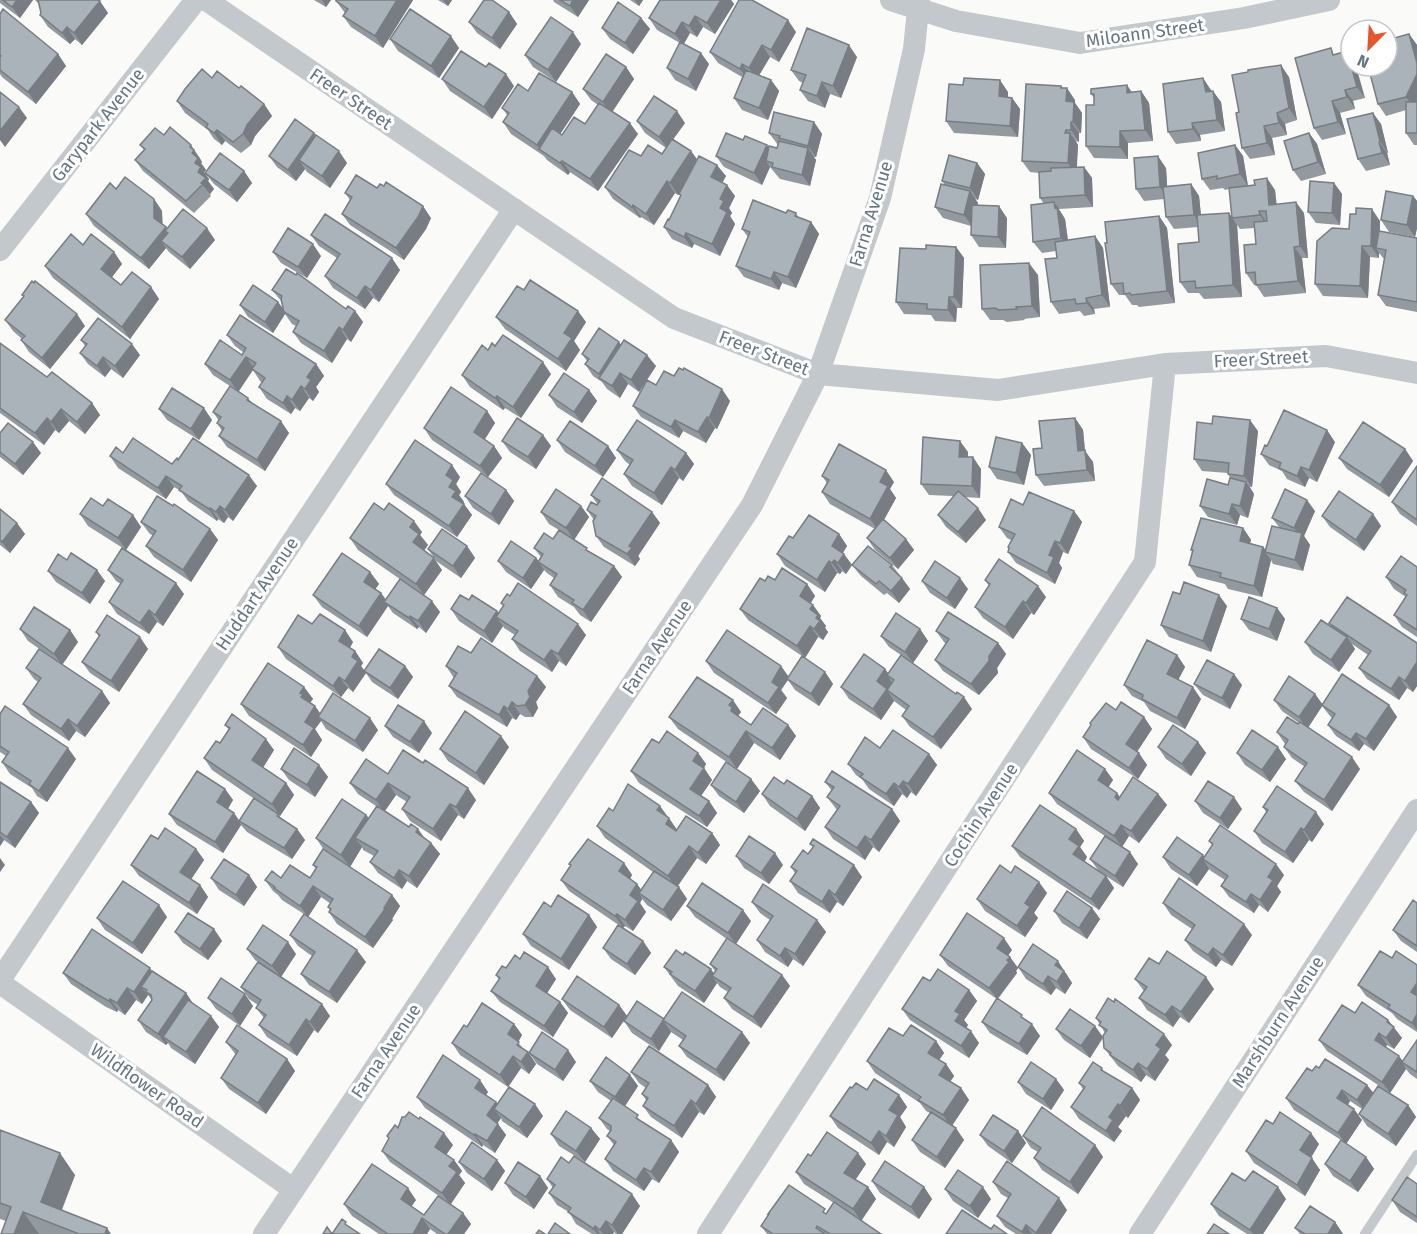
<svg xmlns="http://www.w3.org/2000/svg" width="1417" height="1234" font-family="'Fira Sans',sans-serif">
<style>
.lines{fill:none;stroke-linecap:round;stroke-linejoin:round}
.service{stroke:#c3c8cc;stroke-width:10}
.minor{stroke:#c3c8cc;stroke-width:22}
.wall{fill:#929a9f}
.shaded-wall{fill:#777d82}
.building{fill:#aab3b9;stroke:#777d82;stroke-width:1.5}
.labels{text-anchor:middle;stroke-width:6;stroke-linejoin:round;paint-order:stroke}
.street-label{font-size:18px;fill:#657683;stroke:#fff}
</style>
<rect width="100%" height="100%" fill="#fafaf8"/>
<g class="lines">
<path class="service" d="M1365,1234L1417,1155"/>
<path class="minor" d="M206,0L674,318L818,374L998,390L1165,364L1326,356L1417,373
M891,0L956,21L1080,43L1244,18L1329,0
M0,250L196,0
M0,980L514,209
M0,983L293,1189
M264,1234L752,505L818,374L880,198L914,49L919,0
M708,1234L1145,562L1165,364
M1140,1234L1417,810"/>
</g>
<path class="wall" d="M0,0H33L20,18L0,3Z
M35,0H98L108,13L82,45L75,39L70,44L48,27L40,15L41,13L39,4Z
M314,0H331L326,7Z
M413,0L383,48L351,27L343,16L345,13L336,1Z
M438,0H452L448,6Z
M553,0H589L578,17L554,2Z
M630,0H643L639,6Z
M660,0H731L734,4L715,34L703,27L697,37L690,33L684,44L709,64L696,91L675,80L667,68L680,43L657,30L649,18Z
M509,12L517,24L500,49L477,33L469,22Z
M0,14L58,54L66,66L36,104L2,77L0,74Z
M641,18L650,29L633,54L610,39L602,28Z
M796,32L779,62L770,57L759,75L771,80L779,91L768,120L742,110L734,98L742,77L718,63L710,52Z
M1409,34L1417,45V145H1414L1406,133V110L1386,116L1378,104Z
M390,39L459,48L439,78L398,51Z
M581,44L556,82L533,67L525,55Z
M1347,51L1351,57V66L1365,98L1353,101L1355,109L1340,113L1346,134L1322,140L1314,128L1335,54Z
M857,57L841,98L830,94L825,108L808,101L800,90L803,83L799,81L791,70Z
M626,67L634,79L612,111L638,134L598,191L570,172L568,175L547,160L544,156L511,134L503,122L508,116L502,108L528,91L572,92L580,104L560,134L562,135L585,124L598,105L591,100L583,89Z
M1289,77L1297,120L1285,124L1287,135L1272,138L1275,155L1250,159L1242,148L1239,112Z
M212,78L239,88L264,104L272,116L255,136L251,145L241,153L225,141L222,145L214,139L208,130L185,113L177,101Z
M442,79L514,86L492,119L450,91Z
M1061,86L1075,100V103L1082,113L1081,133H1079V142L1076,141L1078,145L1077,167H1084L1092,178L1093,207L1059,209L1065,219L1068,240L1095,236L1103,248L1110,307L1094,309L1095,314L1084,316L1080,311L1059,314L1051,302L1057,258L1056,251L1042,253L1033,242L1044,204L1040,198L1039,173L1030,172L1022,161Z
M1211,90L1221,102L1225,131L1200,135L1201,141L1176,144L1168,132Z
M1141,91L1149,103L1153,141L1128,143V159L1094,158L1086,146L1094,105V98L1091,94Z
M1008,92V97L1012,98L1020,109L1018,137L954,133L946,121Z
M637,121L685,123L673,139L691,151L697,160L726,176L722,183L735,196L729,208L732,213L730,216L735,224L720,256L694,244L692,248L672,239L664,227L669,220L681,196L679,194L682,190L678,195L675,193L654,225L641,217L640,218L613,199L605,187L641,156L662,154L666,148L645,133Z
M814,122L822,134L816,157H814L816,160L810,186L780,179L770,167L762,185L724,167L716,156L743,140L769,149L777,148L778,145L769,133Z
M1381,124L1388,153H1387L1390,165L1366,171L1358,159Z
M314,133L347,163L330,188L307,172L305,169L296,181L277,167L269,156Z
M1309,133L1317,144L1326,174L1301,181L1293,170Z
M164,135L199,157L202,162L201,163L206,170L204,172L209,179L208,181L214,189L210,194L211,196L194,213L143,171L135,160L144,150L140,145Z
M1235,145L1243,156L1248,186L1275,190L1276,204L1304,213L1308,258H1302L1306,293L1264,297L1256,285H1254L1246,273L1256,244L1255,228L1240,229L1237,225L1242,297L1204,299L1199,293H1188L1180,282L1199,242L1198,227L1174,229L1166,217L1164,199L1144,201L1136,189L1166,168L1167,186L1191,184L1199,196L1201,215L1229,213L1232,218L1229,189L1225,190L1223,188L1210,190L1202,179Z
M977,163L985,174L978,200L975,199L978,203L977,205L1007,218L1006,248L979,247L971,235V226L943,218L935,207L945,185L942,181Z
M244,171L252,183L237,202L214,184L205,173Z
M1334,183L1342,194L1340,225L1316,223L1308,212Z
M377,188L431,218L426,229L404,260L350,225L342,214L350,200L345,193Z
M116,189L154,199L162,211V225L167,229L215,240L190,269L169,252L166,248L149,269L94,226L86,214Z
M1413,196L1417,201V228L1415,237L1389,232L1381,220Z
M786,213H796L799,218L811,222L819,234L796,288L782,283L779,290L744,277L736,266L748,237L742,229Z
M1159,216L1167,228L1175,303L1139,307L1137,305H1132L1125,295H1119L1111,284L1107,243Z
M1380,221V231L1417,238V312L1386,306L1378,295L1384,259L1379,253V258L1370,257L1368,298L1323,296L1315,284L1349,229Z
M311,235L400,270L379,302L373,298L365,309L333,288L325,276L337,258L319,246Z
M83,245L114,252L122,264L112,277L121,285L151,287L159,299L130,339L53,278L45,266Z
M956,247L964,258L962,308H957L956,322L935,321L931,315L904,314L896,302L926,249Z
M273,252L321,256L307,278L281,263Z
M1038,275L1040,317L1024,319L1025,320L1007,322L1003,320H990L982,309Z
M272,290L355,311L363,322L351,342L347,339L332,363L301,343L293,332L296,326L292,324L285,314L273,333L248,317L240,305L278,302L284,310L282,302Z
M524,290L586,322L574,341L580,350L566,371L505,329L496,317Z
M22,295L85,326L50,369L29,352L21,340L22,339L13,331L5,320L24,297Z
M227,335L316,364L324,376L316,387L319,392L313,401L309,398L300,411L295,408L291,414L267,399L259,387L262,383L260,381L253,370L239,391L248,398L252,403L289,433L265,471L227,447L219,436L222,431L217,423L219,421L213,412L230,386L213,375L205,364L242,355L243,352L235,346Z
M81,340L140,355L123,378L111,369L105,377L88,364L80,353L85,346Z
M0,343L47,377L92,403L100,415L85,434L69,421L59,433L55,430L44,445L0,413Z
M621,344L656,366L647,380L656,385L674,376L730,401L717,429L715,428L706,443L683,431L679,438L641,417L633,406L646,380L639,392L628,384L620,398L607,389L602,382L593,376L585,364L587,361L582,354Z
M495,346L551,374L521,418L505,408L503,410L470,387L462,375L488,350Z
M589,390L597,401L582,423L557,407L549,395Z
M159,409L212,420L199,440L167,420Z
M487,411L495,423L484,440L494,446L502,458L488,477L432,440L424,428Z
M1075,418L1083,430L1085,451L1093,462L1095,481L1044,486L1036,475L1042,448Z
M1258,431L1252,487H1250L1254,494L1248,518L1240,515L1237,525L1208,517L1200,506L1228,485L1230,478L1228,473L1202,471L1194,459Z
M0,433L41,453L23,475L0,457Z
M543,435L551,446L536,469L510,452L502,441Z
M557,440L608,446L616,458L603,477L565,452Z
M1335,442L1317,482L1309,478L1305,487L1287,479L1282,471L1269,465L1261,454L1267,446Z
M1022,443L1031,455L1024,485L997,479L989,467Z
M1405,449L1413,461L1389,497L1347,469L1339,458Z
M617,450L686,453L694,464L683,481L679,478L662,505L632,486L624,474L630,465L625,461Z
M968,452V457L981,469L980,498L964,497L986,520L966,543L946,527L938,515L953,496L929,495L921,484Z
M123,453L172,464L178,460L257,486L233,521L228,517L224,523L218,519L217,521L188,501L181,491L174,487L166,499L118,468L110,456Z
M1417,466V526L1400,514L1392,502Z
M822,476L894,482L890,489L896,498L884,520L906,539L914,550L898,569L875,550L867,538L875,529L830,504L822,492L827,483Z
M460,477L456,484L461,492L459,495L464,502L463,503L472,515L457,537L394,495L386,484Z
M506,490L514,501L499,525L473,508L465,496Z
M591,495L652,512L660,523L638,556L640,559L635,566L604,547L596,536L594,520L587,510L598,505Z
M1023,505L1074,511L1082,522L1068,554L1063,552L1059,563L1062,568L1055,584L1016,563L1008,552L1009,549L1008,547L1011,540L1007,538L999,527Z
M103,506L133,515L141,527L126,550L88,526L80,514Z
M581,506L589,517L574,540L591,553L614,566L622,577L591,622L580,615L574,607L558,597L550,585L554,578L547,573L544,570L531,589L506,572L498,561L536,558L539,561L541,557L534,548L553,539L559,530L549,524L541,512Z
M0,509L25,534L10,553L0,545Z
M384,510L422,532L420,535L428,545L424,551L442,570L424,595L440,612L426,633L419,627L417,629L393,613L388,606L367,637L322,607L313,595L370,572L379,584L375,589L381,593L386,600L407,584L358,550L350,538Z
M1315,511L1304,536L1310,545L1303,571L1273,564L1271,560L1262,597L1228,589L1225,584L1197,577L1189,565L1192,551L1191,550L1243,528L1251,540L1250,543L1263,547L1266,550L1279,527L1272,518Z
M1373,514L1381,526L1364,551L1330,527L1322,516Z
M141,522L210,529L218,540L191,582L154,557L146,546L153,536L149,533Z
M839,534L847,546L843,553L852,565L846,574L842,571L840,574L837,573L825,592L785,566L777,554L793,538Z
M467,546L475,558L461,578L436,561L428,549Z
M67,560L105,581L90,604L56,582L48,571Z
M852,565H892L910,589L899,603L887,593L884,595L861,576Z
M1417,567V637L1402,627L1394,615L1406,597L1394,589L1386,577Z
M108,570L184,594L163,626L157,622L149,634L117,614L109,602L121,584L116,581Z
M775,580L807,584L815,596L811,603L821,616L820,618L826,626L825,628L828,632L823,640L818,637L805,658L748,620L740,609L765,581Z
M985,580L1046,597L1034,615L1031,613L1013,639L983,618L975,607L989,586Z
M922,581L968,589L955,609L930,593Z
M1180,594L1227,606L1211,652L1169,637L1161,625Z
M469,600L498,613L503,606L501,603L586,635L566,666L559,661L552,672L520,651L512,639L515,635L504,628L503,626L492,643L459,621L451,609Z
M1277,608L1285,619L1277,641L1249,630L1241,619Z
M1329,623L1417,643V686L1413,692L1407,688L1399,700L1367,679L1359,668L1368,655L1352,644L1355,649L1339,672L1313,654L1305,642L1333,628Z
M312,624L353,642L350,648L355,651L363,663L361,666L364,670L405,666L413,677L398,699L372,682L366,673L353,692L348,688L341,697L286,659L278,647Z
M20,629L70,630L78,642L62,665L102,691L110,703L85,737L76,731L69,741L31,715L23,704L38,682L34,679L26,668L51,657L28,641Z
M920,629L928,641L913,663L972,709L941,749L910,727L902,716L906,710L894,701L881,720L849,699L841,687L885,669L888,673L901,655L889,647L881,636Z
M936,631L998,643L1006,654L997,668L998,673L979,695L943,671L935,660L946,644L944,642Z
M96,632L148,649L119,692L90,673L82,662L99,637Z
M471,653L537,676L546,687L536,702L538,708L533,717H525L520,714L516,720L512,718L507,727L457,697L449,686L454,678L446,666Z
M1177,655L1185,667L1178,680L1201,699L1185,729L1150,711L1144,702L1132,696L1124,685Z
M706,661L781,666L789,677L825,672L833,684L819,706L795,690L788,680L781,690L787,698L776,714L714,673Z
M1194,684L1242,685L1230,709L1203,695Z
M304,687L313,699L310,703L315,706L320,713L378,730L363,752L326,729L321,721L315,729L322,740L311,757L249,716L241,704Z
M1315,694L1322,704L1389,705L1397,717L1374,751L1364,744L1359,751L1336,736L1328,725L1332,718L1330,716L1322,706L1308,728L1360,769L1332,811L1304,792L1295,781L1305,767L1292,758L1284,747L1285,744L1277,732L1298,724L1299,723L1282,711L1274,700Z
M1116,710L1144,717L1152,729L1137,752L1147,765L1138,779L1091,749L1083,737L1091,725L1090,723Z
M741,712L738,716L751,725H788L796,736L780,760L754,743L737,769L678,729L669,717Z
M0,714L76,759L47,802L37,796L32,788L10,774L2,762L6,756L0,752Z
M225,725L274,750L263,768L286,783L294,795L280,816L279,815L281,818L297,829L305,840L292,859L247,832L241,825L223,853L177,825L169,814L225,789L233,800L228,809L234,813L239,820L265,806L212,770L204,758L220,743L229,730Z
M385,726L432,733L419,753L393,737Z
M1198,742L1206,753L1191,776L1166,759L1158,747Z
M659,743L698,753L706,764L704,768L712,780L701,796L709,801L717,813L707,827L639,783L631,771Z
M509,747L484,785L448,761L440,749Z
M880,748L929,754L937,765L916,796L911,792L907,798L902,794L894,806L869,789L862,779L856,775L848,764Z
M1237,753L1286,759L1270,782L1245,765Z
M319,765L328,777L315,797L289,780L281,769Z
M1105,769L1113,780L1108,787L1117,793L1120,797L1158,794L1167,805L1139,843L1129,836L1122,847L1138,864L1123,887L1101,873L1106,876L1114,888L1099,910L1020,857L1012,846L1076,829L1084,841L1080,847L1087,857L1084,861L1098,870L1090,859L1105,836L1057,804L1049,793Z
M388,774L476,800L464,819L458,815L441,841L410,821L402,809L407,802L396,795L385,811L431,843L440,854L417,888L407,881L402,889L378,873L370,862L374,856L363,850L362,847L350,867L392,895L400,906L392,919L393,920L373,948L337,924L329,912L330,910L328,907L331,904L321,897L308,917L366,962L337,1003L309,985L301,974L312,956L298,946L290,935L304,914L282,900L278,895L273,891L265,880L281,878H310L316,869L313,865L324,850L316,838L366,815L369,818L376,806L358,794L350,783Z
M751,779L760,791L744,813L719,796L711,785Z
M0,782L31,802L39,813L15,848L4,840L0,846Z
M825,782L892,809L900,821L879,852L873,847L865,860L833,839L825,827L837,810L827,797L832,791Z
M784,784L812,796L820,808L805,831L770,806L762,794Z
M1195,801L1242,809L1228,829L1203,813Z
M1263,807L1324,824L1312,842L1309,840L1293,863L1262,843L1254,831L1266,812Z
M613,811L668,817L677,830L712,833L720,845L706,864L697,858L678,886L687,899L671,921L647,905L642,899L640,903L646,912L633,931L625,926L623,928L569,891L561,880L571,866L569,864L624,863L632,875L630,879L637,884L641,890L653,872L605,838L597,826Z
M158,839L196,849L204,860L191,879L200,885L208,897L197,914L139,876L131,865Z
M1209,841L1284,875L1277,886L1281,892L1268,912L1259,905L1254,913L1229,897L1221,886L1225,880L1211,871L1209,869L1197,886L1171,869L1163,857L1203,855L1204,857L1212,845Z
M810,844L862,877L843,906L837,902L830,913L798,893L790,881L795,873L791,867L808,854L813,847Z
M736,856L783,865L769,884L744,868Z
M1011,873L1047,893L1034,913L1038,918L1025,937L985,911L977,899Z
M249,875L257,887L244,906L219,890L211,878Z
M752,902L817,920L826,932L803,966L793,959L788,967L765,952L757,940L770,920L760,913Z
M1163,903L1252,935L1232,966L1221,960L1216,967L1193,951L1185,940L1192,929L1171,915Z
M1417,903V952L1401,941L1393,930Z
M687,906L751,921L736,944L782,975L790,986L761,1028L732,1009L724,998L728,992L720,987L717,983L704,1003L678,986L664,967L683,955L714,973L715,971L710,964L727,939L695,917Z
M1092,908L1100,919L1087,939L1062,923L1054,911Z
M589,915L597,927L569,970L531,946L523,934Z
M167,917L142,954L105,930L97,918Z
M214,929L222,941L208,960L183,943L175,932Z
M643,941L651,953L635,975L611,959L603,948Z
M247,949L296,954L281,977L330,1016L318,1033L314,1030L297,1056L267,1037L259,1025L264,1018L256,1008L258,1005L249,999L241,987L258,962L255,960Z
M1012,950L1008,955L1018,968L1016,971L1017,973L998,999L1040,1036L1027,1055L990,1033L982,1022L997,999L948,966L940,955Z
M1392,958L1417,965V1032L1397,1019L1392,1013L1366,996L1358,985Z
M520,959L556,979L547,993L560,1002L568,1013L553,1037L500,1002L491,991L499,980L496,975Z
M1159,964L1214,989L1189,1023L1180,1017L1173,1027L1147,1010L1139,998L1144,991L1135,979Z
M1018,967L1066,973L1072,983L1065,994L1056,988L1051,995L1026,979Z
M152,971L186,993L193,1004L211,1016L219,1027L195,1064L171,1048L168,1043L166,1045L146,1032L138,1020L152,1000L148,995L142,1004L136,1000L125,1015L118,1010L117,1012L106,1007L71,984L63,973Z
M930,981L969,990L977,1001L964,1020L968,1025L966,1028L979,1043L969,1058L910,1020L902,1009Z
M208,998L253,1006L240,1026L216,1009Z
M562,999L619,1005L627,1016L612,1038L570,1010Z
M1355,1013L1388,1020L1402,1038L1394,1049L1387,1045L1386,1047L1403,1061L1417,1040V1079L1410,1074L1406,1069L1390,1093L1327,1051L1319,1040Z
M1096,1018L1172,1045L1165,1055L1169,1060L1155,1081L1146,1075L1141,1082L1118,1066L1104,1048L1103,1038L1090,1058L1064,1040L1056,1029L1103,1037L1105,1033Z
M664,1019L742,1032L750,1043L724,1081L687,1057L679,1046L683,1040L671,1032L659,1051L632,1033L624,1021Z
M514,1024L522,1035L518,1042L524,1050L528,1052L536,1064L529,1074L521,1068L508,1087L460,1055L452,1043L467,1027Z
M903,1036L936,1041L944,1053L939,1060L946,1064L954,1076L950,1082L961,1088L969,1100L952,1126L964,1140L945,1168L920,1152L912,1140L930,1113L926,1111L920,1103L875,1073L867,1061Z
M226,1042L287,1059L295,1071L266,1114L229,1089L221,1078L236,1055Z
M529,1053L576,1062L563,1081L537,1064Z
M1102,1068L1104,1072L1132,1088L1140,1100L1128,1118L1126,1116L1118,1127L1122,1131L1114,1142L1079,1119L1071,1107L1083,1089L1079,1083Z
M1312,1071L1408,1105L1416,1117L1396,1146L1367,1126L1359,1114L1362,1109L1350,1101L1348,1105L1362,1120L1346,1144L1366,1157L1374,1169L1358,1192L1333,1176L1325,1164L1341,1140L1294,1110L1286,1098Z
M631,1072L708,1085L716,1097L704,1115L699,1112L682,1138L651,1117L643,1106L646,1100L642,1094L646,1088L639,1083Z
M630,1075L638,1086L625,1106L642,1122L671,1140L679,1152L659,1183L652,1179L644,1191L613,1171L605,1159L614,1145L607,1136L611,1132L607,1129L599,1118L611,1101L598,1092L590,1081Z
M1056,1079L1064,1090L1051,1110L1026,1094L1018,1082Z
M852,1088L867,1090L899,1095L907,1107L900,1117L906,1127L894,1147L887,1142L879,1155L838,1128L830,1116Z
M488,1092L486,1095L496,1102L498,1104L543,1116L527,1138L502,1121L501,1118L497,1123L506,1135L495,1153L483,1145L482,1147L425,1108L417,1097Z
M1273,1124L1319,1144L1311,1158L1320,1170L1305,1196L1254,1163L1246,1151Z
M398,1128L453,1145L446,1155L454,1160L462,1171L459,1175L465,1183L451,1204L463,1213L471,1224L464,1234H437L430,1229L427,1234H379L352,1216L344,1204L416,1200L411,1206L424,1215L439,1196L390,1162L382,1151L389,1139L387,1136Z
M591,1128L600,1139L585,1162L559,1146L551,1134Z
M0,1130L75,1175L62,1210L111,1234H1L6,1221L0,1219Z
M1018,1131L1026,1143L1012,1163L988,1146L980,1135Z
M1023,1136L1095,1145L1103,1157L1078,1194L1042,1170L1034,1158L1038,1152L1031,1148Z
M811,1156L866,1164L855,1180L868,1187L876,1199L861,1221L881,1234H767L761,1226L769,1215L768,1214L827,1213L834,1203L804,1184L796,1172Z
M497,1160L505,1171L492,1191L467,1173L459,1162Z
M540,1176L548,1188L534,1209L513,1195L505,1183Z
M547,1179L640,1206L622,1234H616L614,1232L613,1234H592L576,1224L569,1212L557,1205L549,1193L553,1188Z
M872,1181L924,1187L932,1199L919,1219L880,1193Z
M1245,1181L1286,1199L1263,1234H1247L1219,1216L1211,1204Z
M993,1182L1067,1210L1051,1234H1016L1005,1227L997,1216L1008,1198L1001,1194Z
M1417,1184V1223L1400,1212L1392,1200Z
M945,1189L991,1199L978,1218L953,1201Z
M1335,1222L1343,1234H1300L1295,1228Z"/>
<path class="shaded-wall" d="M17,0H33L20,18L12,7Z
M322,0H331L326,7Z
M397,0H413L383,48L375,36Z
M443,0H452L448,6Z
M573,0H589L578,17L570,6Z
M635,0H643L639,6Z
M721,0H731L734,4L715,34L707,23Z
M100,1L108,13L82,45L74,33Z
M509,12L517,24L500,49L492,38Z
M695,16L703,27L697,37L689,26Z
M641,18L650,29L633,54L625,43Z
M788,20L796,32L779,62L771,50Z
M682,22L690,33L683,45L675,34Z
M67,27L75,39L70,44L62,33Z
M573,32L581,44L556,82L548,70Z
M1409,34L1417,45V63Z
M451,36L459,48L439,78L431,66Z
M762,45L770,57L757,79L749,68Z
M849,45L857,57L841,98L833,86Z
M1347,51L1351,57V66Z
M701,53L709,64L696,91L688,79Z
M58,54L66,66L36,104L28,92Z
M742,64L750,75L748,80L740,69Z
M1281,65L1289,77L1297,120L1289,108Z
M1351,66H1356L1365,98L1357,87Z
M626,67L634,79L611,114L603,102Z
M506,74L514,86L492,119L484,107Z
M1417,74V102L1414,108L1406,97Z
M1203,78L1211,90L1214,103L1206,92Z
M771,80L779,91L768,120L759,108Z
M1000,80L1008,92L1007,108L999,96Z
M822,82L830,94L825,108L817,96Z
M1127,85L1135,97L1127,93Z
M1061,86L1067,94V88L1075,100V103L1082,113L1081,133L1073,122L1061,88Z
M1345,90L1353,101L1355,109L1347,97Z
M1141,91L1149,103L1153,141L1145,130Z
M1213,91L1221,102L1225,131L1217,120Z
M572,92L580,104L547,154L540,150L537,145Z
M1012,98L1020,109L1018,137L1010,126Z
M1332,101L1340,113L1346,134L1338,122Z
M264,104L272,116L255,136L251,145L243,134L247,125Z
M19,107L27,118L5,147L0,140V131Z
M677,111L685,123L667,148L659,137Z
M1277,113L1285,124L1287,135L1279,123Z
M1373,113L1381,124L1388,153L1380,141Z
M814,122L822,134L816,157L808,146Z
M1071,122L1079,133V142L1071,130Z
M630,123L638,134L598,191L590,179Z
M1192,123L1200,135L1201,141L1193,129Z
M1264,126L1272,138L1275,155L1267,143Z
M217,130L225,141L222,145L214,133Z
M1066,130L1070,136V133L1078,145L1076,175L1068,163Z
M1120,131L1128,143V159L1120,147Z
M314,133L322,145L299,160L305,169L296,181L288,170Z
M1309,133L1317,144L1326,174L1318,162Z
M1379,142L1387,153L1390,165L1382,153Z
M191,145L199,157L202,162L201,163L206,170L204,172L209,179L208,181L214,189L210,194L201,183L190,147Z
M767,145L775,157L766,161L770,167L762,185L754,173Z
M1235,145L1243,156L1248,186L1240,174Z
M808,148L816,160L810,186L802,175Z
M339,151L347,163L330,188L322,176Z
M691,151L699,162L678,195L670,183Z
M1158,156L1166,168L1168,198L1160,187Z
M562,161L570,172L568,175L560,163Z
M977,163L985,174L978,200L970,188Z
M717,165L726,176L719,189L711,177Z
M1084,167L1092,178L1093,207L1085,195Z
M244,171L252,183L237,202L229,190Z
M1267,178L1275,190L1278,216L1269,205Z
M667,181L675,193L654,225L646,214Z
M1334,183L1342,194L1340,225L1332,213Z
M1191,184L1199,196L1202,226L1194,215Z
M727,185L735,196L729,208L732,213L730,216L735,224L720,256L712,244L720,208V199Z
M970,191L978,203L972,226L964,215Z
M1413,196L1417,201V228L1415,237L1407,225Z
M154,199L162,211L163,230L154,218Z
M1054,202L1065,219L1069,249L1061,238Z
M1296,202L1304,213L1308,258L1300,246Z
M633,205L641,217L640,218L632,207Z
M423,206L431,218L426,229L404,260L396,248Z
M999,206L1007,218L1006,248L998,237Z
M1372,209L1380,221L1379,248H1376L1379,253V258L1371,246Z
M1259,211L1267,223L1268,227L1260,215Z
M1229,213L1237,225L1242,297L1233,285Z
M1159,216L1167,228L1175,303L1167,291Z
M811,222L819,234L796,288L788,277Z
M166,227L174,239L165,231L172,241H161L166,248L149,269L141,258Z
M207,228L215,240L190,269L182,257Z
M686,233L694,244L692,248L684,237Z
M1095,236L1103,248L1110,307L1102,295Z
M313,244L321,256L307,278L298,267Z
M1362,246L1370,257L1368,298L1360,286Z
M956,247L964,258L962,308L954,297Z
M1294,247L1302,258L1306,293L1298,281Z
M114,252L122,264L109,281L101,269Z
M392,258L400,270L379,302L371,290Z
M1029,263L1038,275L1040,317L1032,306Z
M774,272L782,283L779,290L771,279Z
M365,286L373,298L365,309L357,298Z
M151,287L159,299L130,339L122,327Z
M949,297L957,308L956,322L948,310Z
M1086,298L1094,309L1095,314L1087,303Z
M278,302L286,313L284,312L285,314L273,333L265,322Z
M355,311L363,322L351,342L343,330Z
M578,311L586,322L574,341L580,350L566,371L558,359L564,333Z
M77,314L85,326L50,369L42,358Z
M339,327L347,339L332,363L324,351Z
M619,342L627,353L604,381L599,374Z
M132,344L140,355L123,378L115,366Z
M647,355L656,366L639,392L631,380Z
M103,357L111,369L105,377L97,366Z
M246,357L254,368L238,392L230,380Z
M543,362L551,374L521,418L513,407Z
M316,364L324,376L316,387L319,392L313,401L305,389L307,377Z
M620,373L628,384L620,398L612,386Z
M301,386L309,398L300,411L292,400Z
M722,389L730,401L717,429L709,418Z
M589,390L597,401L582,423L574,412Z
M287,396L295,408L291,414L283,403Z
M497,396L505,408L503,410L495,398Z
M92,403L100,415L85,434L77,422Z
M204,408L212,420L199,440L191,429Z
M61,409L69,421L59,433L51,422Z
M487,411L495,423L482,444L474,432Z
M707,417L715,428L706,443L698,432Z
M47,418L55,430L44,445L35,433Z
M1075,418L1083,430L1085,451L1093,462L1095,481L1087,470L1078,451Z
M675,420L683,431L679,438L671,427Z
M1250,420L1258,431L1252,487L1244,476Z
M281,421L289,433L265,471L257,460Z
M1327,430L1335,442L1317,482L1309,470Z
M543,435L551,446L536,469L528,457Z
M960,441L968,452L967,468L959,457Z
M33,442L41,453L23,475L15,464Z
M1022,443L1031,455L1024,485L1016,473Z
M494,446L502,458L488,477L480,466Z
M608,446L616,458L603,477L595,466Z
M1405,449L1413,461L1389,497L1380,485Z
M686,453L694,464L683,481L675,470Z
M973,457L981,469L980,498L972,486Z
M452,465L460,477L456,484L461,492L459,495L464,502L460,508L452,497L446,475Z
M671,467L679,478L662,505L654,493Z
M1301,467L1309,478L1305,487L1297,476Z
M886,470L894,482L890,489L896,498L878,530L870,519L880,482Z
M249,475L257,486L233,521L225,510Z
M166,476L174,487L166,499L158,488Z
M1246,482L1254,494L1248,518L1240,506Z
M506,490L514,501L499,525L491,514Z
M1307,500L1315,511L1304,536L1310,545L1303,571L1295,560L1301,538L1294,528Z
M464,504L472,515L457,537L449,526Z
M1232,504L1240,515L1237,525L1229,514Z
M220,506L228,517L224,523L216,512Z
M581,506L589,517L574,540L566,528Z
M210,508L218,519L217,521L209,509Z
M978,508L986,520L966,543L958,532Z
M1074,511L1082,522L1068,554L1060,543Z
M652,512L660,523L638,556L640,559L635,566L627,554L629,546Z
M1373,514L1381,526L1364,551L1356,540Z
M133,515L141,527L126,550L118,538Z
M414,521L422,532L420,535L428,545L421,554L413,542L410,527Z
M17,523L25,534L10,553L2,542Z
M1243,528L1251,540L1248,552L1240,541Z
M210,529L218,540L191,582L183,570Z
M839,534L847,546L840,557L832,546Z
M906,539L914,550L898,569L890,558Z
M1055,541L1063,552L1059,563L1062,568L1055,584L1047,573L1049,555Z
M467,546L475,558L461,578L453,566Z
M1263,547L1268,553L1265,552L1271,560L1262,597L1254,586Z
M844,554L852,565L846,574L838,563Z
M434,558L442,570L424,595L416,584Z
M536,558L544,570L531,589L523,578Z
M834,560L842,571L840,574L832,563Z
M829,561L837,573L825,592L817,580Z
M614,566L622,577L591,622L583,610Z
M97,570L105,581L90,604L82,593Z
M370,572L379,584L372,594L364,582Z
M902,578L910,589L899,603L891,591Z
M960,578L968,589L955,609L947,598Z
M176,583L184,594L163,626L155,615Z
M807,584L815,596L808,607L800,596Z
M1038,586L1046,597L1034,615L1026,603Z
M381,593L389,604L384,602L388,606L367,637L359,626Z
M1219,595L1227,606L1211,652L1203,641Z
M432,601L440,612L426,633L418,621Z
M1023,601L1031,613L1013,639L1005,627Z
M813,605L821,616L820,618L826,626L825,628L828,632L823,640L814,629L810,609Z
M1277,608L1285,619L1277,641L1269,629Z
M149,610L157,622L149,634L140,623Z
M497,611L505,622L496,617L503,626L492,643L484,631Z
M410,616L419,627L417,629L409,618Z
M578,624L586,635L566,666L558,654Z
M810,626L818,637L805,658L797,646Z
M920,629L928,641L913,663L905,652Z
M70,630L78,642L62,665L54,654Z
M345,630L353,642L347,652L339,641Z
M140,637L148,649L119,692L111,681Z
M1347,637L1355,649L1339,672L1331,660Z
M998,643L1006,654L997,668L998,673L979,695L971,684Z
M551,650L559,661L552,672L544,660Z
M355,651L363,663L361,666L366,673L353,692L345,681L352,657Z
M1177,655L1185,667L1175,686L1167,674Z
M1417,662V686L1413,692L1405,681Z
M405,666L413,677L398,699L390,688Z
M781,666L789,678L781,690L787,698L776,714L768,703L772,682Z
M885,669L892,679L887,675L892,683L887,690L894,701L881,720L873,709L877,681Z
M825,672L833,684L819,706L811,694Z
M1234,674L1242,685L1230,709L1222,698Z
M537,676L546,687L536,702L538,708L533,717L525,705L528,691Z
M339,677L348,688L341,697L333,686Z
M1399,677L1407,688L1399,700L1391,689Z
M304,687L313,699L309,704L301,697L300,693Z
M1193,687L1201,699L1185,729L1177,718Z
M102,691L110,703L85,737L77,726Z
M1315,694L1323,705L1307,729L1299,717Z
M964,697L972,709L941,749L933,737Z
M733,700L741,712L738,716L731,711L729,705Z
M512,702L520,714L516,720L508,709Z
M1389,705L1397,717L1374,751L1366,739Z
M315,706L323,718L318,717L321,721L315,729L322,740L311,757L303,745L305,722Z
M504,706L512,718L507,727L499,715Z
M1144,717L1152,729L1134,756L1126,744Z
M370,718L378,730L363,752L355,741Z
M68,719L76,731L69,741L61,729Z
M424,721L432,733L419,753L410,742Z
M788,725L796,736L780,760L772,748Z
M746,731L754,743L737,769L729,757Z
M1356,733L1364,744L1359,751L1351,740Z
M501,736L509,747L484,785L476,773Z
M266,739L274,750L260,772L252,760Z
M1198,742L1206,753L1191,776L1182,764Z
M1278,747L1286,759L1270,782L1262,770Z
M68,748L76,759L47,802L39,791Z
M698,753L706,764L701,772L693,761Z
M1139,753L1147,765L1138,779L1129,768Z
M929,754L937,765L916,796L908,784Z
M1352,757L1360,769L1332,811L1324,800Z
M319,765L328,777L315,797L307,785Z
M704,768L712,780L698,800L690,789Z
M1105,769L1113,780L1106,791L1098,780Z
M751,779L760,791L744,813L736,802Z
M903,781L911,792L907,798L899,787Z
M286,783L294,795L280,816L272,804Z
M388,783L396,795L384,812L376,800Z
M894,783L902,794L894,806L886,794Z
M468,788L476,800L464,819L456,807Z
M225,789L233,800L225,813L217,802Z
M1117,793L1125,805L1115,797Z
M1158,794L1167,805L1139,843L1131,831Z
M812,796L820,808L805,831L797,819Z
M1234,797L1242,809L1228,829L1220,818Z
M709,801L717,813L707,827L699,816Z
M31,802L39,813L15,848L7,837Z
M450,804L458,815L441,841L433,829Z
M660,806L668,817L657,810Z
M892,809L900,821L879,852L871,840Z
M1316,812L1324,824L1312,842L1304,830Z
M234,813L241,825L223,853L215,842Z
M366,815L375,826L355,838L362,847L350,867L341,855Z
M669,818L677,830L674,835L666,824Z
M1121,825L1129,836L1122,847L1114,836Z
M1301,828L1309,840L1293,863L1285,852Z
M297,829L305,840L292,859L284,848Z
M418,829L426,840L416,832Z
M1076,829L1084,841L1080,847L1087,857L1082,866L1073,854L1069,839Z
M712,833L720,845L706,864L698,853Z
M0,835L4,840L0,846Z
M865,836L873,847L865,860L857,848Z
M431,843L440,854L417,888L409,876Z
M689,846L697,858L676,888L668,876Z
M196,849L204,860L188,884L180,872Z
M1130,852L1138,864L1123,887L1115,876Z
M775,853L783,865L769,884L761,873Z
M1203,855L1209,864L1203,859L1209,869L1197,886L1189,875Z
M0,858L5,865L0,872Z
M624,863L632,875L627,883L619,871Z
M1276,864L1284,875L1277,886L1281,892L1268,912L1260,900L1268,877Z
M854,865L862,877L843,906L835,895Z
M399,870L407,881L402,889L394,878Z
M249,875L257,887L244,906L236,895Z
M1106,876L1114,888L1099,910L1091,899Z
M1039,882L1047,893L1034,913L1038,918L1025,937L1017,926L1025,903Z
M637,884L645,895L639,893L642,899L640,903L646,912L633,931L625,920L630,895Z
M200,885L208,897L197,914L189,903Z
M313,886L321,897L308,917L300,906Z
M679,887L687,899L671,921L663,910Z
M829,890L837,902L830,913L822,902Z
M1251,894L1259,905L1254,913L1246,902Z
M392,895L400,906L392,919L393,920L373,948L365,937Z
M159,905L167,917L142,954L133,943Z
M1092,908L1100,919L1087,939L1079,928Z
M743,910L751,921L736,944L728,933Z
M617,914L625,926L623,928L615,916Z
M589,915L597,927L569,970L561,959Z
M817,920L826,932L803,966L795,954Z
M1244,924L1252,935L1232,966L1223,955Z
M214,929L222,941L208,960L200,949Z
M1004,938L1012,950L1005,960L997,948Z
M643,941L651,953L635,975L627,964Z
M288,942L296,954L281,977L272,966Z
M785,948L793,959L788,967L780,956Z
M1213,948L1221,960L1216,967L1208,955Z
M357,950L366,962L337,1003L329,992Z
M1010,957L1018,968L1016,971L1017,973L997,999L989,988Z
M1058,961L1072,983L1065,994L1057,982L1055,965Z
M548,967L556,979L544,998L536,986Z
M150,968L158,980L147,990L141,987L148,995L142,1004L134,992Z
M711,969L718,980L712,976L717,983L704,1003L695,991Z
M782,975L790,986L761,1028L753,1017Z
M1048,976L1056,988L1051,995L1043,984Z
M1206,977L1214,989L1189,1023L1181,1012Z
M1417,983V1001L1411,992Z
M127,988L136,1000L125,1015L117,1003Z
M969,990L977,1001L964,1020L968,1025L963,1033L955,1021V1011Z
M186,993L194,1005L163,1037L168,1043L166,1045L158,1034Z
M245,994L253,1006L240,1026L232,1014Z
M110,999L118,1010L117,1012L109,1001Z
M560,1002L568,1013L553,1037L544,1026Z
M322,1004L330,1016L318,1033L310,1022Z
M619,1005L627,1016L612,1038L604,1027Z
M1172,1006L1180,1017L1173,1027L1165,1015Z
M1417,1014V1030L1412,1023Z
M211,1016L219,1027L195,1064L186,1052Z
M306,1019L314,1030L297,1056L289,1045Z
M663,1020L671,1032L659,1051L651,1039Z
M1388,1020L1402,1038L1394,1049L1386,1038L1387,1022Z
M514,1024L522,1035L516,1046L508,1034Z
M1032,1024L1040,1036L1027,1055L1019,1044Z
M1095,1026L1103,1037L1090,1058L1081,1046Z
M971,1031L979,1043L969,1058L961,1046Z
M742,1032L750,1043L724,1081L716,1070Z
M1379,1033L1387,1045L1383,1052L1375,1040Z
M1164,1034L1172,1045L1165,1055L1169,1060L1155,1081L1147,1069L1156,1045Z
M936,1041L944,1053L936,1064L928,1053Z
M568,1050L576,1062L563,1081L555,1070Z
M528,1052L536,1064L529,1074L521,1062Z
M513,1056L521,1068L508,1087L500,1075Z
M1399,1056L1405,1064L1402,1062L1406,1069L1390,1093L1382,1082Z
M287,1059L295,1071L266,1114L258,1103Z
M1138,1063L1146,1075L1141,1082L1133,1070Z
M946,1064L954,1076L947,1086L939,1075Z
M630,1075L638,1086L623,1109L615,1097Z
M1056,1079L1064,1090L1051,1110L1043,1099Z
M480,1080L488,1092L483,1099L475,1088Z
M708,1085L716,1097L704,1115L696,1104Z
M1367,1085L1376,1096L1365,1111L1357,1100Z
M961,1088L969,1100L951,1127L943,1115Z
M1132,1088L1140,1100L1128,1118L1120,1106Z
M1342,1090L1350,1101L1345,1109L1337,1098Z
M899,1095L907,1107L900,1117L906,1127L894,1147L886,1136L889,1110Z
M691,1100L699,1112L682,1138L674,1126Z
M496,1102L504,1113L494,1109L501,1118L495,1127L487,1115Z
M535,1104L543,1116L527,1138L519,1127Z
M1118,1104L1126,1116L1118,1127L1122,1131L1114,1142L1106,1131L1109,1117Z
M1408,1105L1416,1117L1396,1146L1388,1134Z
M1354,1109L1362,1120L1346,1144L1338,1133Z
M498,1124L506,1135L495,1153L487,1141Z
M591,1128L600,1139L585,1162L576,1151Z
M956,1128L964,1140L945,1168L937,1157Z
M879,1131L887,1142L879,1155L871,1143Z
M1018,1131L1026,1143L1012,1163L1004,1151Z
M444,1133L453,1145L443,1159L435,1147Z
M1311,1133L1319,1144L1308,1162L1300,1150Z
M475,1134L483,1145L482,1147L474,1135Z
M671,1140L679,1152L659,1183L651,1172Z
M1095,1145L1103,1157L1078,1194L1070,1182Z
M60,1153L75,1175L56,1224L41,1202Z
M858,1153L866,1164L852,1185L844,1173Z
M1366,1157L1374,1169L1358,1192L1350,1181Z
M1312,1158L1320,1170L1305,1196L1297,1185Z
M454,1160L462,1171L459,1175L465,1183L450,1205L442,1193L449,1166Z
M497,1160L505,1171L492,1191L484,1179Z
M644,1168L652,1179L644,1191L636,1180Z
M540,1176L548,1188L534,1209L526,1197Z
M868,1187L876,1199L861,1221L853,1209Z
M924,1187L932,1199L919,1219L911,1207Z
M983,1187L991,1199L978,1218L970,1206Z
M1278,1187L1286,1199L1263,1234H1253L1250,1230Z
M408,1188L416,1200L409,1210L401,1199Z
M632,1194L640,1206L622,1234H618L612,1225Z
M1059,1198L1067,1210L1051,1234H1037L1036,1233Z
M23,1212L39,1234H14Z
M463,1213L471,1224L464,1234H448Z
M422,1218L430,1229L427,1234H413Z
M606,1221L614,1232L613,1234H603L600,1230Z
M1335,1222L1343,1234H1328Z
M1026,1225L1032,1234H1024L1022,1232Z
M595,1226L600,1234H597L594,1229Z
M107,1228L111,1234H105Z"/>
<path class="building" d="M3,0H17L12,7Z
M38,0H98L100,1L74,33L67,27L62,33L40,15L41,13Z
M336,0H397L375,36L343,16L348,9L336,1Z
M484,0H492L509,12L492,38L469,22Z
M560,0H573L570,6Z
M660,0H721L707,23L695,16L689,26L682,22L675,34L649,18Z
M739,0H752L788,20L771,50L762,45L749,68L742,64L740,69L710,52Z
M618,2L641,18L625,43L602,28Z
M3,9L58,54L28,92L0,70V57L1,56L0,55V14Z
M410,9L451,36L431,66L390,39Z
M551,17L573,32L548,70L525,55Z
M807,28L849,45L833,86L822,82L817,96L800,90L806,75L791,70Z
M1409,34L1417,63V74L1406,97L1378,104L1368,66H1387V40Z
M680,42L701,53L688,79L667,68Z
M1331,48L1333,55L1347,51L1357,87L1345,90L1347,97L1332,101L1338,122L1314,128L1295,58Z
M461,51L486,67L489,63L506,74L484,107L442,79Z
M606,54L626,67L603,102L583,89Z
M1281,65L1289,108L1277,113L1279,123L1264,126L1267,143L1242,148L1236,113L1239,112L1232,75L1248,72V70Z
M202,69L212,78L217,71L239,88L241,86L264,104L247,125L243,134L233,142L217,130L214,133L206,127L208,124L177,101L185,89Z
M746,70L771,80L759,108L734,98Z
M539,73L572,92L537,145L503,122L509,113L502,108L518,84L528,91Z
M964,78L1000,80L999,96L1012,98L1010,126L946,121L949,84L963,85Z
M1203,78L1206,92L1213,91L1217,120L1192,123L1193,129L1168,132L1163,84Z
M1026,84L1061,86V88H1067L1066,101L1074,102L1073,122H1071V130H1066L1065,133H1070L1068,163L1022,161Z
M1127,85V93L1141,91L1145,130L1120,131V147L1086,146V105H1094V94H1091V89Z
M0,92L19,107L0,131Z
M654,96L677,111L659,137L637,121Z
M1406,102H1417V133H1406Z
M599,103L630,123L590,179L562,161L560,163L539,149L552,128L562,135L574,117L585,124Z
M774,112L814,122L808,146L779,138L780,136L769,133Z
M1373,113L1380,141L1379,142L1382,153L1358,159L1347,119Z
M295,119L314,133L288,170L269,156Z
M170,127L191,145L190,147L194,150L192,153L198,158L195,163L201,167L198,172L206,178L201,183L203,184L186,201L135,160L145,149L140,145L155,128L164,135Z
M726,133L743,140L745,136L767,145L754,173L716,156Z
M1309,133L1318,162L1293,170L1284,141Z
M316,135L339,151L322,176L299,160Z
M672,139L691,151L670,183L667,181L646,214L633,205L632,207L605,187L629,150L641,156L648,145L662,154Z
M779,141L808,148L802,175L772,167L773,163L766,161L769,146L777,148Z
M1235,145L1240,174L1217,179V176L1202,179L1198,153Z
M220,153L244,171L229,190L205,173Z
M949,155L977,163L970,188L942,181Z
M699,156L717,165L711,177L727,185L720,199L724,201L720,208L727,212L712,244L686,233L684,237L664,227L668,219L669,220L681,195L679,194Z
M1158,156L1160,187L1136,189L1134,158Z
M1084,167L1085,195L1040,198L1039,172L1051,171V168Z
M356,175L377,188L380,184L384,186L386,182L423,206L418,217L396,248L342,214L352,197L345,193Z
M125,177L154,199V218L166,227L141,258L86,214L110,183L116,189Z
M1267,178L1269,205L1296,202L1300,246L1294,247L1298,281L1256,285L1255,272L1246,273L1244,245L1256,244L1254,222L1267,221L1266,211H1259L1260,215L1232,218L1229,188L1255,185L1254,180Z
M1310,181L1334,183L1332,213L1308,212Z
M941,184L970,191L964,215L935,207Z
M1191,184L1194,215L1166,217L1163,187Z
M1386,191L1413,196L1407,225L1381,220Z
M753,200L786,213L788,210L796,213L795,216L811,222L788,277L774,272L771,279L736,266L750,232L742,229Z
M1054,202L1055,208L1057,207L1061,238L1033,242L1031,205Z
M972,205L999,206L998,237L971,235Z
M1356,208L1372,209L1371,246H1362L1360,286L1315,284L1317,241L1332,228L1349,229L1350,214H1356Z
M183,209L207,228L182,257L161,241L168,233L165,231Z
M1229,213L1233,285L1196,288L1195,281L1180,282L1178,244L1199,242L1197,215Z
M325,214L392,258L371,290L365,286L357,298L325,276L340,254L311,235Z
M1159,216L1167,291L1131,295L1130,293L1124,294L1123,283L1111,284L1105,243H1107L1105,222Z
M288,228L313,244L298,267L273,252Z
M1379,231L1417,238V302L1378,295L1386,250L1376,248Z
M71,234L83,245L91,234L114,252L101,269L121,285L132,272L151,287L122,327L45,266Z
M1095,236L1102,295L1086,298L1087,303L1076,304L1075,299L1051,302L1045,259L1057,258L1055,242Z
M926,245L956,247L954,297H949L948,310L927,309V304L896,302L900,248L926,249Z
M1029,263L1032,306L1016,307L1017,309L999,310L995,308L982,309L980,265Z
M286,269L296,275L297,273L346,309L348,306L355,311L343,330L339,327L324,351L293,332L299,321L284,312L281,299L282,296L272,290Z
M530,280L578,311L564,333L572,338L558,359L496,317L517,286L524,290Z
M32,281L34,283L35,281L77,314L42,358L21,340L25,336L5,320L24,296L22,295Z
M253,285L278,302L265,322L240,305Z
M240,315L316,364L307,377L311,380L305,389L301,386L292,400L287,396L283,403L259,387L265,378L252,369L256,363L246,357L230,380L205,364L220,340L242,355L246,348L227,335Z
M98,318L132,344L115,366L103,357L97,366L80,353L87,344L81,340Z
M599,328L619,342L599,374L585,364L589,359L582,354Z
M503,335L543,362L513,407L497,396L495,398L462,375L482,345L488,350L492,343L495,346Z
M624,340L647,355L631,380L620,373L612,386L599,378Z
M0,343L47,377L52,372L92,403L77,422L61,409L51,422L47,418L35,433L0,408Z
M679,368L683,370L684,368L722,389L709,418L707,417L698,432L675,420L671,427L633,406L647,380L656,385L664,371L674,376Z
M564,373L589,390L574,412L549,395Z
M230,386L248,398L247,400L281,421L257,460L219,436L224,428L217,423L221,417L213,412Z
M451,387L487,411L474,432L494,446L480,466L424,428Z
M172,388L204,408L191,429L159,409Z
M1284,410L1327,430L1309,470L1301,467L1297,476L1279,468L1281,463L1261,454L1265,445L1267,446Z
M1213,416L1250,420L1244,476L1228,474L1229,463L1194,459L1197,422L1212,424Z
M517,418L543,435L528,457L502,441Z
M1075,418L1078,451L1085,450L1087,470L1036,475L1033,449L1042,448L1039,421Z
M637,420L686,453L675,470L671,467L654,493L624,474L633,460L617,450Z
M570,421L608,446L595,466L557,440Z
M1363,422L1405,449L1380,485L1339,458Z
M8,423L33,442L15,464L0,452V433Z
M923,437L960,441L959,457H973L972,486L921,484Z
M996,437L1022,443L1016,473L989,467Z
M133,438L172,464L177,458L178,460L193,438L249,475L225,510L220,506L216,512L210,508L209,509L179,490L182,486L166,476L158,488L110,456L116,447L123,453Z
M415,440L452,465L446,475L453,480L449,487L456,491L452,497L464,504L449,526L386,484Z
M839,444L886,470L880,482L888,486L870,519L822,492L829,480L822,476Z
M1417,466V520L1392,502Z
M481,473L506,490L491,514L465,496Z
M602,478L652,512L629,546L632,548L627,554L596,536L593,521L596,516L587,510L591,502L597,505L600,501L591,495Z
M1230,478L1246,482L1240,506L1232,504L1229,514L1200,506L1207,479L1228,485Z
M556,489L581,506L566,528L541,512Z
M1285,489L1307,500L1294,528L1272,518Z
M958,491L978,508L958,532L938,515Z
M1339,491L1373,514L1356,540L1322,516Z
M1029,492L1074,511L1060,543L1055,541L1049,555L1054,557L1047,573L1008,552L1009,548L1008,547L1015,534L999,527L1011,499L1023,505Z
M157,496L173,506L174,504L210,529L183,570L146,546L156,531L141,522Z
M91,498L103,506L108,499L133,515L118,538L80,514Z
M374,503L384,510L389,503L414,521L410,527L419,534L413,542L434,558L416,584L350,538Z
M0,509L17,523L2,542L0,540Z
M809,515L839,534L832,546L844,554L838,563L834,560L832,563L829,561L817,580L777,554L789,536L793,538Z
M1201,518L1243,528L1240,541L1263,547L1254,586L1220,577L1221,573L1189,565L1193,550H1191Z
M883,519L906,539L890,558L867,538Z
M1272,526L1302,533L1295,560L1265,552Z
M442,529L467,546L453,566L428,549Z
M559,530L587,548L586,550L614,566L583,610L572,603L574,600L550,585L557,574L538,562L543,554L534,548L544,533L553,539Z
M511,541L536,558L523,578L498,561Z
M868,546L892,565L890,567L902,578L891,591L879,581L876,584L852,565Z
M122,548L176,583L155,615L149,610L140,623L109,602L123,580L108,570Z
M71,553L97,570L82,593L48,571L58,554L67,560Z
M342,553L370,572L364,582L381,593L359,626L313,595Z
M1401,556L1417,567V630L1394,615L1407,595L1404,593L1406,590L1386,577Z
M999,559L1038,586L1026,603L1023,601L1005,627L975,607L990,584L985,580Z
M935,561L960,578L947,598L922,581Z
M782,568L807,584L800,596L813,605L810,609L818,615L816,618L820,621L814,629L810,626L797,646L740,609L760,578L765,581L768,576L775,580Z
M400,579L432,601L418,621L410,616L409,618L384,602Z
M1184,582L1219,595L1203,641L1161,625L1173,592L1180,594Z
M518,583L578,624L558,654L551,650L544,660L512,639L518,631L496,617L504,605L501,603L507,594L510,596Z
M460,595L469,600L472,595L497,611L484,631L451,609Z
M1249,597L1277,608L1269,629L1241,619Z
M1347,597L1417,643V662L1405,681L1399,677L1391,689L1359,668L1371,651L1329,623Z
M34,607L70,630L54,654L20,629Z
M948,612L998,643L989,656V661L971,684L935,660L949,639L936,631Z
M896,613L920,629L905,652L881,636Z
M320,614L345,630L339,641L355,651L352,657L358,661L345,681L339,677L333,686L278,647L298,615L312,624Z
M107,615L140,637L111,681L82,662L100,635L96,632Z
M1321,620L1347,637L1331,660L1305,642Z
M727,630L781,666L772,682L779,687L768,703L706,661Z
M481,638L537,676L528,691L530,697L525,705L517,706L512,702L508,709L504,706L499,715L449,686L457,673L446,666L458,646L471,653Z
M1147,640L1177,655L1167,674L1193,687L1177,718L1142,699L1143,695L1124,685Z
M39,649L102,691L77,726L68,719L61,729L23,704L41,678L26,668Z
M379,649L405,666L390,688L364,671Z
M864,654L885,669L877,681L887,689L873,709L841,687Z
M901,655L956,694L957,692L964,697L933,737L902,716L909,706L887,690L894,680L887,675Z
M802,656L825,672L811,694L787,679Z
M1207,660L1234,674L1222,698L1194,684Z
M268,663L304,687L300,693L303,694L301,697L315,706L305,722L314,728L303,745L241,704Z
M1342,674L1389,705L1366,739L1356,733L1351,740L1328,725L1335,714L1322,705Z
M1289,676L1315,694L1299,717L1274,700Z
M697,677L733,700L729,705L732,707L731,711L751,725L763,708L788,725L772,748L746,731L729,757L669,717Z
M333,693L370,718L355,741L318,717Z
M1121,702L1144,717L1126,744L1139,753L1129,768L1083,737L1091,725L1090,723L1106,703L1116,710Z
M398,705L424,721L410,742L385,726Z
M5,706L68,748L39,791L29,784L31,781L2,762L9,752L0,746V714Z
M465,711L501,736L476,773L440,749Z
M232,714L266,739L252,760L286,783L272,804L204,758L216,741L220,743L230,728L225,725Z
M1287,717L1298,724L1300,722L1352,757L1324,800L1295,781L1307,763L1284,747L1288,740L1277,732Z
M1173,725L1198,742L1182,764L1158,747Z
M893,730L929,754L908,784L903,781L899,787L894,783L886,794L860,777L863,774L848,764L865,737L880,748Z
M1252,730L1278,747L1262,770L1237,753Z
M667,731L698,753L693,761L704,768L690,789L709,801L699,816L631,771L652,739L659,743Z
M294,748L319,765L307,785L281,769Z
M403,750L423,763L425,760L468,788L456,807L450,804L433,829L402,809L410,797L388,783L376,800L350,783L366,759L388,774Z
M1077,750L1105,769L1098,780L1117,793L1115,797L1118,800L1133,777L1158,794L1131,831L1121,825L1114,836L1049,793Z
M726,762L751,779L736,802L711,785Z
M197,771L225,789L217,802L234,813L215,842L169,814Z
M832,771L892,809L871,840L865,836L857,848L825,827L840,806L827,797L834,787L825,782Z
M774,777L784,784L787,780L812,796L797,819L762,794Z
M1208,781L1234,797L1220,818L1195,801Z
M0,782L31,802L7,837L0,832Z
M628,784L660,806L657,810L669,818L666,824L676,831L686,816L712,833L698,853L689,846L668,876L597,826L609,808L613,811Z
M1277,786L1316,812L1304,830L1301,828L1285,852L1254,831L1268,810L1263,807Z
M254,798L278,814L277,816L297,829L284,848L239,821Z
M342,799L366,815L341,855L316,838Z
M1040,805L1076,829L1069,839L1079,846L1073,854L1106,876L1091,899L1012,846Z
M377,806L409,827L411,824L418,829L416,832L431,843L409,876L399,870L394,878L370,862L378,851L355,838Z
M1220,825L1276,864L1268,877L1273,880L1260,900L1251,894L1246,902L1221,886L1228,876L1203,859L1213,844L1209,841Z
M165,828L196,849L180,872L200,885L189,903L131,865L151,835L158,839Z
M749,836L775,853L761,873L736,856Z
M1105,836L1130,852L1115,876L1090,859Z
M1177,837L1203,855L1189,875L1163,857Z
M588,839L624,863L619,871L637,884L630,895L638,901L625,920L617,914L615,916L561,880L571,865L569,864Z
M813,839L854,865L835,895L829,890L822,902L790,881L797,871L791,867L803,850L808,854L814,846L810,844Z
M323,849L392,895L384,908L385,909L365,937L329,912L331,909L328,907L333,899L313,886L300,906L274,888L275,887L265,880L272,871L281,878L290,865L310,878L317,867L313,865Z
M224,859L249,875L236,895L211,878Z
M1000,865L1011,873L1015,866L1039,882L1025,903L1030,907L1017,926L977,899Z
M654,871L679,887L663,910L639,893Z
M1179,878L1244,924L1223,955L1213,948L1208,955L1185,940L1195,925L1163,903Z
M123,881L159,905L133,943L97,918Z
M702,883L743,910L728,933L687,906Z
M763,884L817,920L795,954L785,948L780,956L757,940L773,916L752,902Z
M1067,891L1092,908L1079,928L1054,911Z
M558,895L589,915L561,959L523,934L544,902L551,907Z
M1413,900L1417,903V946L1393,930Z
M188,913L214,929L200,949L175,932Z
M967,913L1004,938L997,948L1010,957L1007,960L1009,962L989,988L940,955Z
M304,914L357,950L329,992L301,974L315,952L290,935Z
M263,925L288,942L272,966L247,949Z
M618,925L643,941L627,964L603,948Z
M92,929L150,968L134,992L127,988L117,1003L110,999L109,1001L98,995L63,973Z
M727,938L782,975L753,1017L724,998L731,988L712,976L717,969L710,964Z
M1033,944L1058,961L1055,965L1064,971L1057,982L1048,976L1043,984L1018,967Z
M676,950L683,955L685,952L711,969L695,991L670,974L672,972L664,967Z
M1167,951L1206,977L1181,1012L1172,1006L1165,1015L1139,998L1147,987L1135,979L1149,958L1159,964Z
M1380,951L1392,958L1396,951L1417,965V983L1411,992L1417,996V1014L1412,1023L1388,1008L1390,1005L1358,985Z
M524,952L548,967L536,986L560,1002L544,1026L491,991L500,978L496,975L502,966L506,968L515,955L520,959Z
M258,962L322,1004L310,1022L306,1019L289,1045L259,1025L266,1015L256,1008L261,1000L241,987Z
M938,969L969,990L955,1011L960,1014L955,1021L971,1031L961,1046L902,1009L923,977L930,981Z
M152,971L186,993L158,1034L138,1020L152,1000L151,995L146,992L147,990L141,987Z
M577,976L619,1005L604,1027L562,999Z
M221,978L245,994L232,1014L208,998Z
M682,992L742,1032L716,1070L679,1046L686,1036L663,1020Z
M997,998L1022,1015L1021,1017L1032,1024L1019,1044L982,1022Z
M1108,998L1114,1002L1115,999L1164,1034L1156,1045L1161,1049L1147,1069L1138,1063L1133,1070L1110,1055L1111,1053L1104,1048L1103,1036L1107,1030L1099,1025L1101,1022L1096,1018Z
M188,1000L211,1016L186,1052L163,1037Z
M637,1001L664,1019L651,1039L624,1021Z
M1362,1002L1388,1020L1387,1022L1394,1027L1386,1038L1379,1033L1375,1040L1399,1056L1382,1082L1319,1040L1342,1005L1355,1013Z
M482,1003L514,1024L508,1034L519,1042L517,1045L528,1052L521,1062L513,1056L500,1075L452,1043L464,1025L467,1027Z
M1070,1009L1095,1026L1081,1046L1056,1029Z
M237,1025L287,1059L258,1103L221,1078L238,1051L226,1042Z
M911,1025L936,1041L928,1053L946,1064L939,1075L961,1088L943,1115L918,1100L921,1097L867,1061L889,1028L903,1036Z
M542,1032L568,1050L555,1070L529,1053Z
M1417,1040V1072L1402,1062Z
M649,1046L708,1085L696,1104L691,1100L674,1126L643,1106L648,1098L642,1094L649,1083L631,1072Z
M443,1055L480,1080L475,1088L496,1102L487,1115L498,1124L487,1141L475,1134L474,1135L417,1097Z
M606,1057L630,1075L615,1097L590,1081Z
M1325,1059L1367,1085L1357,1100L1342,1090L1337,1098L1354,1109L1338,1133L1286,1098L1307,1068L1312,1071L1316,1066L1319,1068Z
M1031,1062L1056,1079L1043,1099L1018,1082Z
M1093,1062L1102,1068L1101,1070L1132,1088L1120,1106L1118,1104L1109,1117L1113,1120L1106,1131L1071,1107L1085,1087L1079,1083Z
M874,1079L899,1095L889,1110L898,1115L886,1136L879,1131L871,1143L830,1116L850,1087L852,1088L856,1083L867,1090Z
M1378,1086L1408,1105L1388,1134L1359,1114Z
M509,1087L535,1104L519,1127L494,1109Z
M613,1098L638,1115L636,1118L671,1140L651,1172L644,1168L636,1180L605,1159L616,1142L607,1136L611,1130V1126L599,1118Z
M1042,1107L1095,1145L1070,1182L1034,1158L1041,1148L1023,1136Z
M566,1111L591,1128L576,1151L551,1134Z
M409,1112L419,1119L420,1117L444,1133L435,1147L454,1160L449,1166L457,1172L442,1193L382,1151L389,1138L387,1136L395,1125L398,1128L402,1117H405Z
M931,1112L956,1128L937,1157L912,1140Z
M1280,1112L1311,1133L1300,1150L1312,1158L1297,1185L1246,1151L1266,1120L1273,1124Z
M993,1115L1018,1131L1004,1151L980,1135Z
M0,1130L60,1153L41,1202L107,1228L105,1234H79L23,1212L14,1234H1L11,1207L0,1203Z
M827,1132L858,1153L844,1173L868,1187L853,1209L796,1172L808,1154L811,1156Z
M1341,1140L1366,1157L1350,1181L1325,1164Z
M472,1142L497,1160L484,1179L459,1162Z
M574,1156L632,1194L612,1225L606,1221L600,1230L595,1226L594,1229L568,1212L571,1208L549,1193L555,1185L547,1179L561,1157L569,1163Z
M885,1161L924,1187L911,1207L872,1181Z
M1007,1161L1059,1198L1036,1233L1026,1225L1022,1232L997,1216L1011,1194L993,1182Z
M518,1162L540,1176L526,1197L505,1183Z
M372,1164L408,1188L401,1199L424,1215L438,1196L463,1213L448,1234H445L422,1218L413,1234H388L344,1204Z
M958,1170L983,1187L970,1206L945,1189Z
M1253,1171L1278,1187L1250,1230L1211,1204L1232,1173L1245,1181Z
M1407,1177L1417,1184V1217L1392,1200Z
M789,1185L825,1209L823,1212L826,1214L834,1202L881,1234H830L817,1226L816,1228L825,1234H773L761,1226L769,1214H768Z
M1310,1206L1335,1222L1328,1234H1305L1295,1228Z
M962,1210L991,1229L994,1225L1007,1234H946Z
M342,1219L346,1222L345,1224L360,1234H323L327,1227L332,1234Z
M555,1223L570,1234H548Z
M1214,1224L1229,1234H1207Z
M539,1230L545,1234H536Z"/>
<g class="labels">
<g class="street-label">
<text transform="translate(1145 33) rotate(-8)" y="6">Miloann Street</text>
<text transform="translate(351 99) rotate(34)" y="6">Freer Street</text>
<text transform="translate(98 125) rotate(-52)" y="6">Garypark Avenue</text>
<text transform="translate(871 214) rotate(-73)" y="6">Farna Avenue</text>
<text transform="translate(764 353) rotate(21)" y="6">Freer Street</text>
<text transform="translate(1261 359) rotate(-3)" y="6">Freer Street</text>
<text transform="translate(257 594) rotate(-56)" y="6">Huddart Avenue</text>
<text transform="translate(657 647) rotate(-56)" y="6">Farna Avenue</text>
<text transform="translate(981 815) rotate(-57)" y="6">Cochin Avenue</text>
<text transform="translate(1278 1022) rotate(-57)" y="6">Marshburn Avenue</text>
<text transform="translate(386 1051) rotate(-56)" y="6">Farna Avenue</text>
<text transform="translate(147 1086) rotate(35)" y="6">Wildflower Road</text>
</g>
</g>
<g transform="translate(1369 48) rotate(204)"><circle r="28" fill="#ffffff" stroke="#c1c8cd" stroke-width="1.5"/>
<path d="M0-4.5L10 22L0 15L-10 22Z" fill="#e4572e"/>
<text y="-9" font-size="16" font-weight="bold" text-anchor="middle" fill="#657683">N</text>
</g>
</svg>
